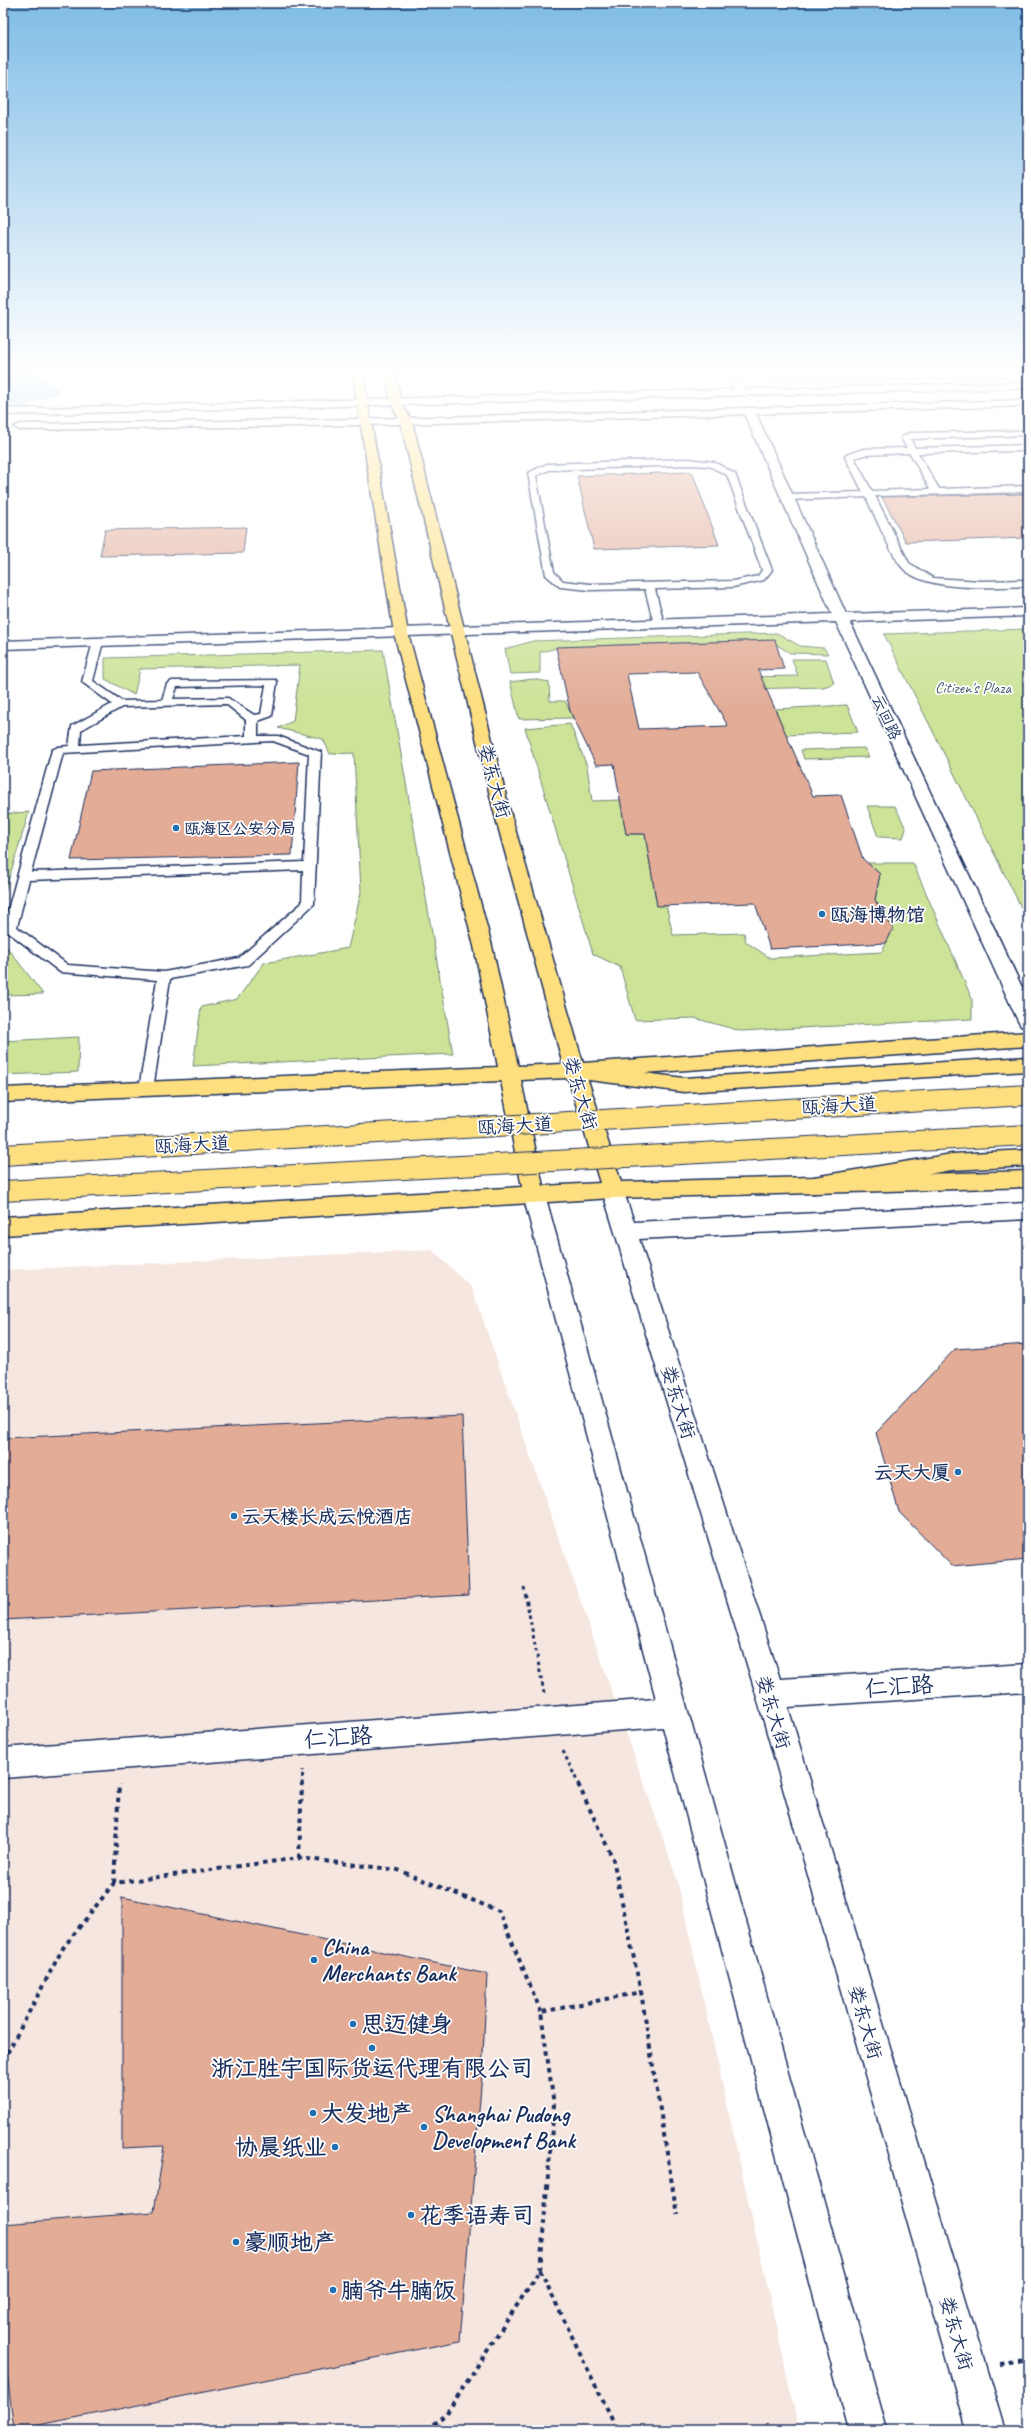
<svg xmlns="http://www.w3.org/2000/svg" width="1031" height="2433" font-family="Caveat,'LXGW WenKai TC',sans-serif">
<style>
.built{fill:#f6e6e0}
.green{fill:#cce398;stroke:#74897b}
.water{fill:#82c7e3;stroke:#598aae}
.building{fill:#e2ac97;stroke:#1b2f5e;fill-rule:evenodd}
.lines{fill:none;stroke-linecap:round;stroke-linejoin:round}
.lane-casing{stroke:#1b2f5e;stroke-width:3}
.street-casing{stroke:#1b2f5e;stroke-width:3}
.secondary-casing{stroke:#1b2f5e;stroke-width:3}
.primary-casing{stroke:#1b2f5e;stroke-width:3}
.highway-casing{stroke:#1b2f5e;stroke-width:3}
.path-far1{stroke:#1b2f5e;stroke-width:3;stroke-dasharray:3.5 3.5;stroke-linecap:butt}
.path{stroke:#1b2f5e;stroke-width:4;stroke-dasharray:4.5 4.5;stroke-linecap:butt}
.lane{fill:#fff;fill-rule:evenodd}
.street{fill:#fff;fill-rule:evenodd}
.secondary{fill:#fff;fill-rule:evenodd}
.primary{fill:#fddf80;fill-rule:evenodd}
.highway{fill:#fddf80;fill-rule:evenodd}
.highway-bridge-casing{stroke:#1b2f5e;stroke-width:22;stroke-linecap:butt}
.highway-bridge{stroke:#fddf80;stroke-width:20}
.poi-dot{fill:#1f6fb2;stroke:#fff;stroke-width:1.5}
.labels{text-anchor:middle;stroke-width:3.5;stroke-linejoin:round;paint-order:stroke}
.far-park-label{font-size:16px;fill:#475c6c;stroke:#fff}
.far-street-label{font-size:16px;fill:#1b2f5e;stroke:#fff}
.far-poi-label{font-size:16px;font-weight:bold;fill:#1b2f5e;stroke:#fff;text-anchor:start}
.street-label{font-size:19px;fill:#1b2f5e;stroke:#fff}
.poi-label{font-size:19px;font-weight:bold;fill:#1b2f5e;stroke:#fff;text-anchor:start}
.near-street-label{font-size:23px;fill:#1b2f5e;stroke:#fff}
.near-poi-label{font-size:23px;font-weight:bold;fill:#1b2f5e;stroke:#fff;text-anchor:start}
</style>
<rect width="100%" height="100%" fill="#fff"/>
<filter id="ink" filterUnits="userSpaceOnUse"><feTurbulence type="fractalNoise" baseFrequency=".025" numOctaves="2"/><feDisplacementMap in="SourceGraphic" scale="8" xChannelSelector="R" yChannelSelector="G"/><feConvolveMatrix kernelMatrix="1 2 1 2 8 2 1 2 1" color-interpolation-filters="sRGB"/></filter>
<g filter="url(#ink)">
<path class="built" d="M432,1250L472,1288L677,1879L799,2430H3V1270Z"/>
<path class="green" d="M749,370H1028V377L785,383Z
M1028,629V921L884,634Z
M777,633L800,646L824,648L828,654L790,653L769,640L562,647L540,652V673L510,674L505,649L533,641Z
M383,650L453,1054L193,1066L201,1007L237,999L264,963L348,948L361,892L354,753L330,754L323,739L278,728L293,721L300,665L140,669L134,695L105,679V658Z
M792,659H826L834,683L824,687L710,690L746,677L798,676Z
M533,679L549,682L550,701H565L573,718L519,719L510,682Z
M847,705L858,732L786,735L775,709Z
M570,724L587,766L592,801L621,800L626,834H645L657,905H666L673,935L744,933L746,942L770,958L882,952L893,929L875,900L880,874L867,863H913L972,999V1019L741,1031L694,1018L635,1020L620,967L593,954L525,728Z
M864,748L869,757L804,759L801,750Z
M867,806H895L906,829L903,838L878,837Z
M29,812L3,898V814Z
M3,942L43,994L4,995L3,998Z
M79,1037L78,1072L3,1075V1041Z"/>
<path class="water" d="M3,370H33L59,391L3,414Z"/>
<path class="building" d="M692,472L719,545L594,549L577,476Z
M1028,494V538L906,542L882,497Z
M246,527L243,553L100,556L105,530Z
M775,640L784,669L758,670L813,796L841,795L863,859L880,874L875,900L893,929L886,943L770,949L755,903L657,906L645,834H626L614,764L596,765L570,711L556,647ZM697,672L728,726L639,729L627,674Z
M299,762L292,855L71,860L91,771Z
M1028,1344V1559L952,1566L899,1512L876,1433L955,1349Z
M462,1416L469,1595L3,1620V1438Z
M122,1897L487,1974L482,2074L460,2341L14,2430L3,2340V2224L154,2212L164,2146L122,2148Z"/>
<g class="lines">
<defs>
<path id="lane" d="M1028,431L1027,435L910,439L915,448L1028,445V451L918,453L939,489L1028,486V492L875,496L909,563L933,578L982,581L1028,580V586C996,587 922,593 901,566C889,550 875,516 866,497L787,500L783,497L787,494L863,492L845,457L846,455L863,449L907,448L901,438L909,433ZM910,453L930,489L872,491L854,458L864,455Z
M688,459L714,462L735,474L772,570L764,580L733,587L655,589L664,624L659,627L654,624L645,589L590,590L560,587L546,575L528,473L547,464ZM688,465L709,466L727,475L762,570L758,576L733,581L590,584L563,581L554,572L536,476L549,470Z
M98,639L103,642L93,681L122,701L162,700L167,684L172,681L276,680L277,682L272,716L258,721V736H278L321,752L314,904L248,965L170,979L153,1089L151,1093H141L139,1089L157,980L60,972L3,928L52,750L58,747L69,746L72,726L112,704L82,682L93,642ZM266,685L261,714L254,715L228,698L173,699L177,687ZM226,704L246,720V736L80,745L81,730L122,707ZM273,741L309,754L304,862L31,872L63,753ZM303,870L302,903L239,958L164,972L68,965L17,927L29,880Z"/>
<path id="street" d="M725,370H735L746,393L745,395H737Z
M749,408L755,411L846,614L1028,608V616L850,622L1028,1000V1028L1021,1026L1018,1021L836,622L3,649V641L832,614L743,411Z"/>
<path id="secondary" d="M1028,382V388L3,415V409Z
M1028,400V406L366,425L20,430L14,427L20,424L366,419Z
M613,1182L621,1184L634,1222L1028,1203V1219L639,1239L780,1679L1028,1664V1692L788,1707L1005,2430H967L756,1694L602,1190L605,1184Z
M534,1187L542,1189L545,1195L887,2430H849L663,1727L3,1778V1748L656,1699L523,1195L526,1189Z"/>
<path id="primary" d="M352,370H362L408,633L492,946L518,1066L563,1064L493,808L400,421L391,402L385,370H395L401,402L412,421L509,808L583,1063L1028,1032V1046L587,1077L621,1182L814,1177L952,1154L1028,1150V1166L952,1170L814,1193L613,1198L3,1235V1217L522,1187L501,1081L3,1102V1088L498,1067L474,946L394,633ZM568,1078L600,1183L543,1186L521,1080Z"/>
<path id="highway" d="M1028,1057V1071L684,1092L573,1078L566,1076L563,1071L566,1066L573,1064L684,1078Z
M1028,1171V1187L814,1193L806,1191L803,1185L806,1179L814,1177Z"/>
</defs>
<use href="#lane" class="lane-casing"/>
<use href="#street" class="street-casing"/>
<use href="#secondary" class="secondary-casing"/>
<use href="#primary" class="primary-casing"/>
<use href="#highway" class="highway-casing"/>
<path class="path-far1" d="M524,1587L544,1693
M563,1751L579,1785
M302,1785L303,1770"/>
<path class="path" d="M578,1784L613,1859L641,1992
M299,1858L302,1784
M114,1883L119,1784
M3,2061L63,1948L114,1883L299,1858L398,1870L499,1911L541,2012
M540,2270L617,2430
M1000,2364L1028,2361
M426,2430L446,2414L540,2270L554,2105L541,2012L641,1992L677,2215"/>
<use href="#lane" class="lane"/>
<use href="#street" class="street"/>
<use href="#secondary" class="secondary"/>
<use href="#primary" class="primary"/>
<use href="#highway" class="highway"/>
<defs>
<path id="highway-bridge" d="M3,1155L1028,1095
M3,1191L1028,1135"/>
</defs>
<use href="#highway-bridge" class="highway-bridge-casing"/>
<use href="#highway-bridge" class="highway-bridge"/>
</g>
</g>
<linearGradient id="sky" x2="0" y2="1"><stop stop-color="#7fbce6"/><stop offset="0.52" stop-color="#fff"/><stop offset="1" stop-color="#fff" stop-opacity="0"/></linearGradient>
<rect width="1031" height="710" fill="url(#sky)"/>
<g class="poi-dot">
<circle cx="176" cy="828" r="4"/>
<circle cx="822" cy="914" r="4"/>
<circle cx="958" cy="1472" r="4"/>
<circle cx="234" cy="1516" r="4"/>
<circle cx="314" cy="1960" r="4"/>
<circle cx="353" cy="2024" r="4"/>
<circle cx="372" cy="2048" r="4"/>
<circle cx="313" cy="2113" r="4"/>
<circle cx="424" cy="2127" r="4"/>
<circle cx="335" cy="2147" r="4"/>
<circle cx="411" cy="2215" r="4"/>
<circle cx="236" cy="2242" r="4"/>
<circle cx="333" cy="2290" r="4"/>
</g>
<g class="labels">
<g class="far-park-label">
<text x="973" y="693">Citizen's Plaza</text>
</g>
<g class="far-street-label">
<text transform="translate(887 717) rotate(65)" y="6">云回路</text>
</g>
<g class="far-poi-label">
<text x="184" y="834">瓯海区公安分局</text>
</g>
<g class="street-label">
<text transform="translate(495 781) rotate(75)" y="7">娄东大街</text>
<text transform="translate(581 1093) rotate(73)" y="7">娄东大街</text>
<text transform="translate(839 1105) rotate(-3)" y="7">瓯海大道</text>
<text transform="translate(515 1125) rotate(-3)" y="7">瓯海大道</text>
<text transform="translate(192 1144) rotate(-3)" y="7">瓯海大道</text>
<text transform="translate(679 1402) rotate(73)" y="7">娄东大街</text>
<text transform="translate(774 1712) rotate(73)" y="7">娄东大街</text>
<text transform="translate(866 2022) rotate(74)" y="7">娄东大街</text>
<text transform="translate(957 2333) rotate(74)" y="7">娄东大街</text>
</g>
<g class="poi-label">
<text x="830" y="921">瓯海博物馆</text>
<text x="950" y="1479" text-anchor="end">云天大厦</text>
<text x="242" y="1523">云天楼长成云悦酒店</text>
</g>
<g class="near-street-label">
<text transform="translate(899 1686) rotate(-4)" y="8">仁汇路</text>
<text transform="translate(338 1737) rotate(-4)" y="8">仁汇路</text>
</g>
<g class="near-poi-label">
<text x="322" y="1955">China<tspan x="322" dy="26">Merchants Bank</tspan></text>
<text x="361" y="2032">思迈健身</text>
<text x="372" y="2076" text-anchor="middle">浙江胜宇国际货运代理有限公司</text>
<text x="321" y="2121">大发地产</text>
<text x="432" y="2122">Shanghai Pudong<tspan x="432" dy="26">Development Bank</tspan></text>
<text x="327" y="2155" text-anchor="end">协晨纸业</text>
<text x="419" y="2223">花季语寿司</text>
<text x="244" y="2250">豪顺地产</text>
<text x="341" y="2298">腩爷牛腩饭</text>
</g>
</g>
<rect width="1031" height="2433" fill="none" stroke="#fff" stroke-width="16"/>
<rect x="8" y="8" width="1015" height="2417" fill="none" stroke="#1b2f5e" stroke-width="1.5" filter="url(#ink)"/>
</svg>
